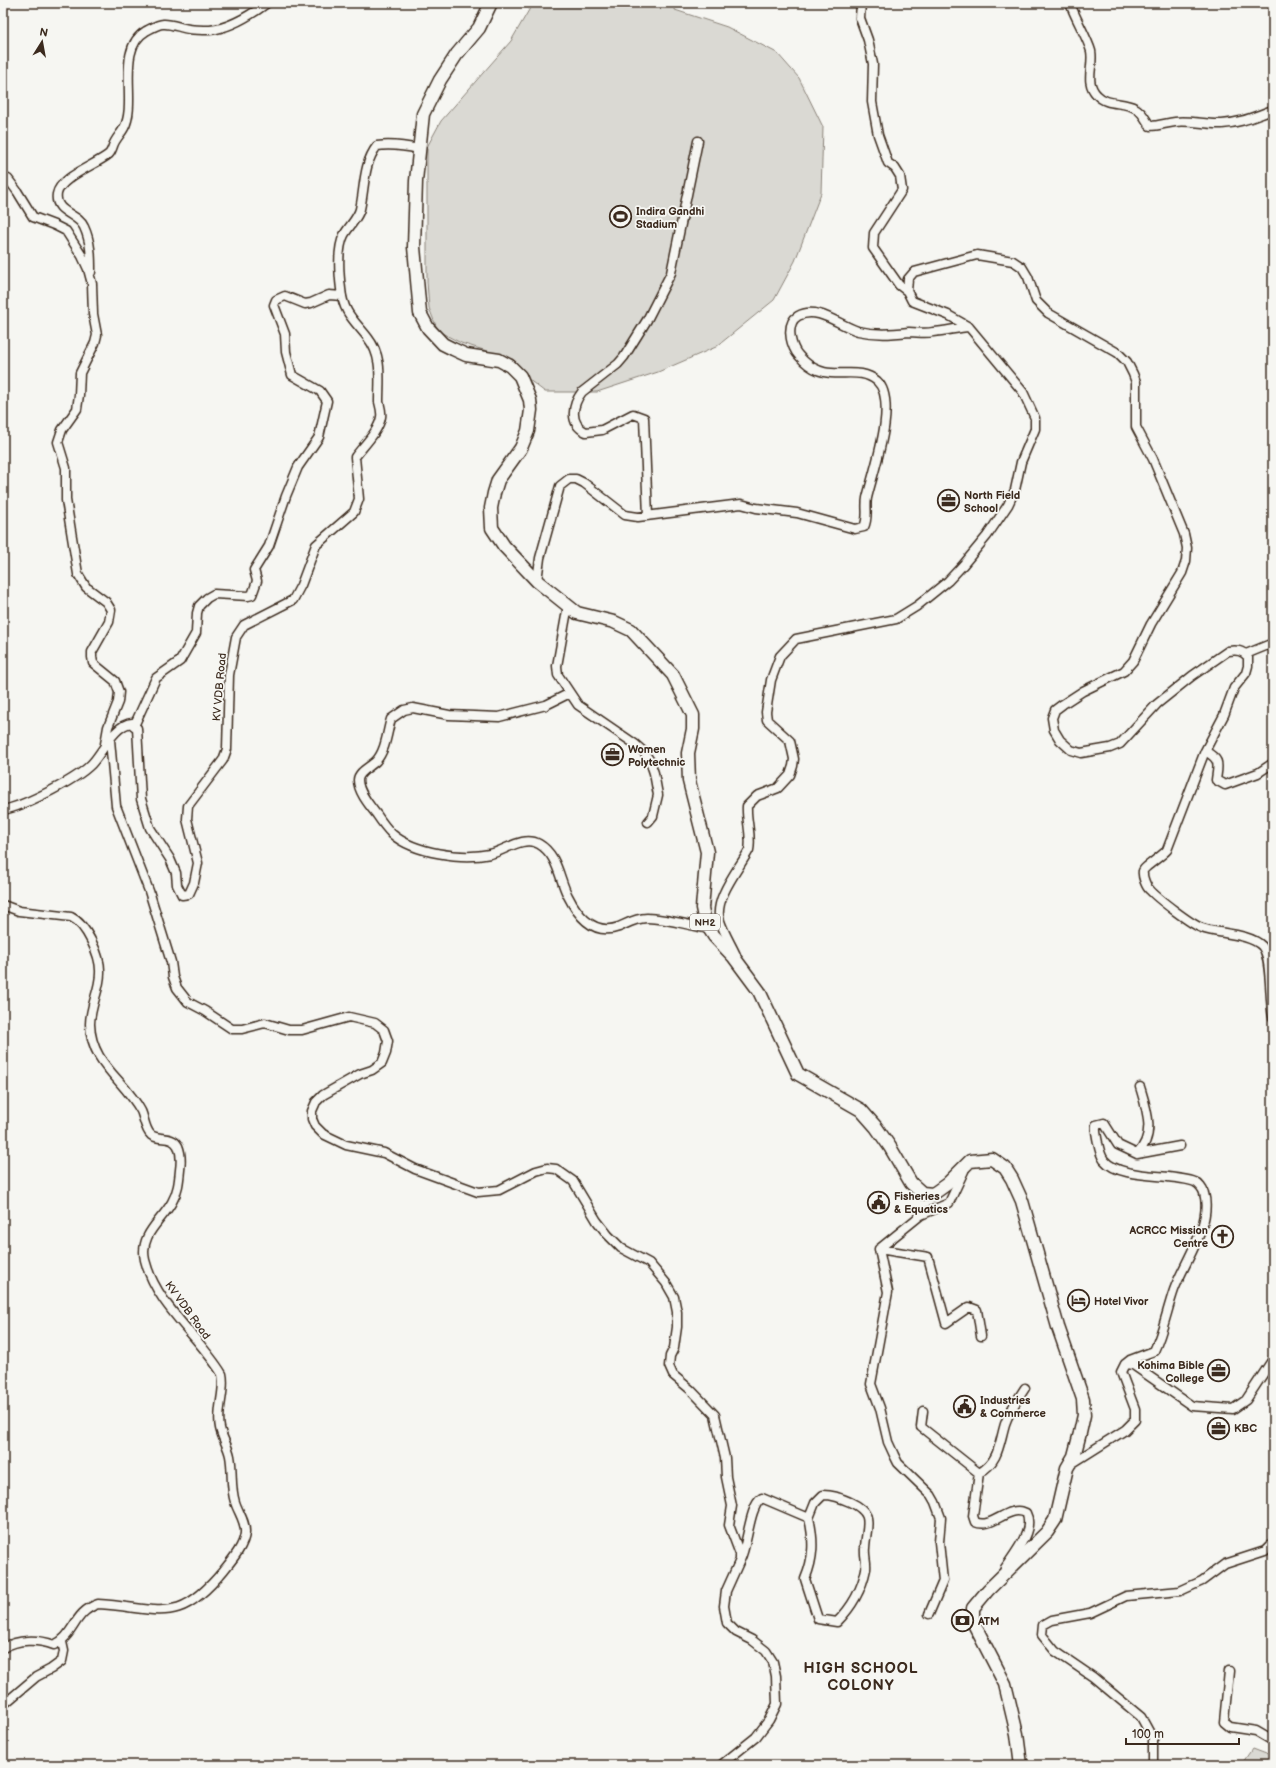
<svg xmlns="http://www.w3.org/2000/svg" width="1276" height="1768" font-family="'Balsamiq Sans',sans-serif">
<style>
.green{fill:#dad9d3;stroke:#8a8278}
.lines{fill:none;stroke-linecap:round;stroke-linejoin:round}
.minor-casing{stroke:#3b2a1e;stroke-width:11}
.highway-casing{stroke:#3b2a1e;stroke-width:15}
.minor{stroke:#f6f6f2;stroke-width:8}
.highway{stroke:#f6f6f2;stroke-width:12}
.labels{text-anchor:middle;stroke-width:3.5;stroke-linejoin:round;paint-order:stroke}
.shield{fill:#f6f6f2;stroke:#73675e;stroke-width:1}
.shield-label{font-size:10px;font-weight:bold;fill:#3b2a1e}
.poi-label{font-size:11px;font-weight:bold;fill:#3b2a1e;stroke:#f6f6f2;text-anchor:start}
.street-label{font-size:11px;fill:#3b2a1e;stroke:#f6f6f2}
.district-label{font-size:15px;font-weight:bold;letter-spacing:1px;fill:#3b2a1e;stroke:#f6f6f2}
</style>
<rect width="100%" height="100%" fill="#f6f6f2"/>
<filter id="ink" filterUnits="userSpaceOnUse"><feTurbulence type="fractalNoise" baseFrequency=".025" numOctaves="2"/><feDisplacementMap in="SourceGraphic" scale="8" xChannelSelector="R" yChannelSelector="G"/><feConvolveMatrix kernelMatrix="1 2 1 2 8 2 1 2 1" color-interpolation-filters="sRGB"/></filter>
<g filter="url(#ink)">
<path class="green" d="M533,3H676L675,10L727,27L777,53L799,78L823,127L821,193L795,261L774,300L716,347L658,372L597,392H545L528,379L513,359L461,343L438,331L429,308L427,282V147L441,121L511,41Z
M1252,1749L1273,1757V1765H1241Z"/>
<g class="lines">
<defs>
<path id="minor" d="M861,3L860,18L868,40L873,64L872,102L878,135L888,163L895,168L900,176L902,190L874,233L873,248L899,285L907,291
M1070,3C1075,18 1087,37 1091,51C1094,67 1084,82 1097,95C1107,106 1123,101 1135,108C1142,111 1146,120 1150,126C1159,126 1166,123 1175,122C1191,120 1206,125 1222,124C1241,123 1255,116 1273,110
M3,177L8,179L17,191L33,217L54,225L66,231L82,256L88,269L92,284L93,314L97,335L95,343L80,373L79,395L77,409L62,430L58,442L66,468V500L78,574L86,587L106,602L111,610L109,622L92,652V657L93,663L115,681L119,692L118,702L108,727L105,744
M91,272C91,256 91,242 84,227C78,213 54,213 57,194C60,177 96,165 109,154C111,152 112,149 113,146C115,139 121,134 124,128C138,103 115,49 146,31C150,29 158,24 163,24C170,23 181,28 189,29C196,30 204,30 210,30C231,28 251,15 267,3
M648,516L644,418L633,414L602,430L586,432C569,424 572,405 582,392L618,364L624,357L647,320L671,273L698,141
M537,581L540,558L560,486L569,479H576L584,483L625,515L638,517L741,504L756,508L797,513L855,529L864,527C869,517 865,508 867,498C873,472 899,401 877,381C856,363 829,385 804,361C801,358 798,355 796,352C790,342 786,323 798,316C818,305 840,326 858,331C876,335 891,334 909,332C917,332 925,334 933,332C946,331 957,328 969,327
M568,605L557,666L558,675L578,705L635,744L644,752L650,761L654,773L658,795L653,816L648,822
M1246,654L1273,643
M570,693L546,705L499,717L449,715L413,708L404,710L391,719C387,732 386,750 376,761C370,767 358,772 358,780C358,792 370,806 377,815C381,821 386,828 392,834C414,853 462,860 490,854C505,851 523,835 539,844C558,855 559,879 568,896C578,916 594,936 619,927C628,923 636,918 647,918C665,918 691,926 710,929
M134,726L156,678L180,661L196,633L197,613L199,606L207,598L214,594L248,596L252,595L257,581L254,570L269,546L286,496L298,467L319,437L327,401L320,391L292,375L286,352L285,334L274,305L276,300L285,296L305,304L311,303L329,295L342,296
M110,740L116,806L149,891L171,962L173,977L177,988L188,1002L205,1011L232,1029H242L265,1023L289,1030H302L349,1017L375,1023L384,1030L388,1041L386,1053L382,1063L372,1070L360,1074L323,1095L316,1102L312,1111V1119L315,1126L323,1134L346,1145L384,1153L415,1169L478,1192L499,1190L536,1171L547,1168L556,1169L573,1181L597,1221L608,1235L621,1248L649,1263L666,1283L674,1297L677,1312V1327L674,1348L670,1356L669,1366L673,1375L691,1390L715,1415L725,1458L726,1477L732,1506L729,1525L740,1554V1560L726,1591L724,1606L727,1623L736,1632L752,1640L766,1651L773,1662L776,1676L777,1704L769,1720L756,1737L721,1765
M1205,751L1167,850C1162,856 1143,868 1143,871C1142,876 1146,887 1150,890C1157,898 1192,925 1202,928C1218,934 1249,933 1262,946C1272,957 1269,1000 1273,1017
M3,810C24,806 81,778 94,761C104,749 116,724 132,723L137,728L141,799L150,828L170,859L176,873L177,885L182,895L189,894L194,883L198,863L187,819L188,806L223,760L227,749L229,675L236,637L244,625L293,600L301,585L316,545L354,512L359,499L355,457C363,446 379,431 381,417C382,412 380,406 379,402C379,379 383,357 368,338C354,320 343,313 341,289C339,273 337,249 344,235C349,226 358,218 360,209C365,187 363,164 377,146C392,144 405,146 419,149
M3,905L19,911L71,917C86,924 101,956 100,973C100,990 90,1006 90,1024C91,1064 124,1079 141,1111C144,1117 145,1130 151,1135C159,1141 172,1135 178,1146C181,1153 181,1163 180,1170C179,1181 178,1192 172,1202C162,1221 139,1234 145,1260C156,1305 199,1336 222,1374C226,1391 216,1410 220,1428C222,1438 228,1446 230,1456C233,1471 230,1487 235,1502C238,1512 246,1522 245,1533C244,1546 232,1560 224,1570C177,1627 162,1608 98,1604C73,1612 75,1636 54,1645C38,1639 18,1639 3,1648
M736,955C731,944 724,933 720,921C713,899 739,869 749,850C752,835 746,821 747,806L757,796L778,788L790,775L793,766L794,759L790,741L767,720L766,712L771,680L780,656L796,639L896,619L917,606L948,581L963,565L987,536L1008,505L1015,490L1021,462L1035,429V418L1023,392L969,327L948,315L912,301L907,291L908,279L914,272L977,255L1013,261L1022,267L1028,277L1036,301L1048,313L1118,353L1127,362L1133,374L1136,382V427L1153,459L1184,534L1187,548L1186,561L1182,573L1151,624L1133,661L1124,671L1083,691L1063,704L1055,710L1052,718L1054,730L1060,740L1071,750L1081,753L1110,748L1120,744L1157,704L1192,676L1228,651C1237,650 1242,650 1248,657V666L1246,673L1234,688L1224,715L1205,751C1221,760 1218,764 1216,780L1225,785L1258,773L1273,763
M1137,1154C1156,1135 1147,1110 1140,1087
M879,1249L928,1257L946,1323L969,1307L977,1310L981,1336
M1125,1364L1130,1360L1154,1351C1163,1332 1167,1310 1174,1290C1184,1262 1213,1224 1204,1193C1203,1189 1199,1184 1195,1182C1172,1173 1120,1180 1104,1160C1101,1156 1099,1148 1098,1143C1097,1137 1095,1131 1096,1125L1104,1123L1118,1145L1137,1154L1180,1146
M923,1411L921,1427L979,1473
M1071,1464L1125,1430L1135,1420V1409L1121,1372L1125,1364L1133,1365L1192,1406L1233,1409L1246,1400L1273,1359
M740,1560C748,1545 749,1506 762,1498L809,1518C814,1540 814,1558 805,1579L818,1619L837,1622C851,1608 862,1589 866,1569C867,1562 864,1555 865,1548C866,1525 876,1514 850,1502C840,1498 834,1495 823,1495L815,1503L809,1518
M1005,1568C1014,1554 1035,1530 1026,1513C1007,1504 993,1530 975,1522L973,1516L979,1473C999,1462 999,1444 1005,1424C1009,1411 1018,1399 1025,1388
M929,1614L943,1581L939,1542L941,1518L935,1502L931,1495L898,1463L894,1455L888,1442L880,1408L871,1384L888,1292L879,1249L921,1215L949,1203L964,1171
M1229,1671L1224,1722L1230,1727L1256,1731L1273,1741
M3,1705L36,1677L51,1669L62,1661L64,1651L62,1642
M1153,1765V1739L1141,1717L1093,1677L1055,1651L1042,1635L1043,1625L1052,1620L1090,1613L1126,1596L1180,1591L1202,1581L1225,1564L1265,1551L1273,1543"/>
<path id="highway" d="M491,3L479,28L457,54L440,80L423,114L416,181L414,247L420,313L428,328L443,344L453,349L466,355L499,360L510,366L520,376L530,400L531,410L528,431L521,448L498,480L494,493L491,508L492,528L504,546L537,581L577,613L614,622L631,630L673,675L693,715V729L688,753L689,781L707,852L702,908L705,922L714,936L733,956L759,991L798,1074L861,1110L876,1127L890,1147L911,1183L922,1193L933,1194L947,1184L970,1161L992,1159L1005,1168L1012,1179L1022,1201L1058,1327L1083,1399L1084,1415L1080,1433L1074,1456L1067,1468L1055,1520L1047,1532L988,1590L973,1608V1622L1005,1684L1017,1734L1021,1765"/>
</defs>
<use href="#minor" class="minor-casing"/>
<use href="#highway" class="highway-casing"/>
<use href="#minor" class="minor"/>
<use href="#highway" class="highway"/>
</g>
</g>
<defs>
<symbol id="stadium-ring" viewBox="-11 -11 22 22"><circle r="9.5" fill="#f6f6f2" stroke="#3b2a1e" stroke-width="1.5"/><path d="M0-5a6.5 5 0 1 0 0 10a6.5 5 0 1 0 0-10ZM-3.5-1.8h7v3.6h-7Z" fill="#3b2a1e"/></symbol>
<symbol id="office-ring" viewBox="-11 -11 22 22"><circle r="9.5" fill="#f6f6f2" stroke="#3b2a1e" stroke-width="1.5"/><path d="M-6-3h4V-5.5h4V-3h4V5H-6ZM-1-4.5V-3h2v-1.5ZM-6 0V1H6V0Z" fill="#3b2a1e"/></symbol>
<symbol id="civic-ring" viewBox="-11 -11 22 22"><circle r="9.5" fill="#f6f6f2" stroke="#3b2a1e" stroke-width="1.5"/><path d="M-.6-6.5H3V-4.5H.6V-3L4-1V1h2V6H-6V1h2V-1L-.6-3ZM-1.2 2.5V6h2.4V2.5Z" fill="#3b2a1e"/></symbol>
<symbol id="church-ring" viewBox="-11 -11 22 22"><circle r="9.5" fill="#f6f6f2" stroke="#3b2a1e" stroke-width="1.5"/><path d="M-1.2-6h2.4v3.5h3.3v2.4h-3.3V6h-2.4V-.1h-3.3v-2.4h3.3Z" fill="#3b2a1e"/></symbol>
<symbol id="hotel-ring" viewBox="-11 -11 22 22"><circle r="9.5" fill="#f6f6f2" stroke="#3b2a1e" stroke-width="1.5"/><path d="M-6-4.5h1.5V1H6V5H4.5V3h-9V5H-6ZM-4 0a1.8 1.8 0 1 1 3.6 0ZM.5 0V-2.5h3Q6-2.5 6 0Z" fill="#3b2a1e"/></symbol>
<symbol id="bank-ring" viewBox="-11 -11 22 22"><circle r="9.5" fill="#f6f6f2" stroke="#3b2a1e" stroke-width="1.5"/><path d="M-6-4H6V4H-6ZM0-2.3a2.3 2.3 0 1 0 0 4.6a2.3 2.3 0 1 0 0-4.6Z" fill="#3b2a1e"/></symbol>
</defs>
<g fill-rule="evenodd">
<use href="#stadium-ring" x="608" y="204" width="25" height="25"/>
<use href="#office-ring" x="936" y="488" width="25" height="25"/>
<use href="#office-ring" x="600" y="742" width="25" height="25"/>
<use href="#civic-ring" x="866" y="1190" width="25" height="25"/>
<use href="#church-ring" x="1210" y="1224" width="25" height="25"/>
<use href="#hotel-ring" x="1066" y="1288" width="25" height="25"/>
<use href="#office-ring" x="1206" y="1358" width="25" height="25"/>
<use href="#civic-ring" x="952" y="1394" width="25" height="25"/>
<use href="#office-ring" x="1206" y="1416" width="25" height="25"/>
<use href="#bank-ring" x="950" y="1608" width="25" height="25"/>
</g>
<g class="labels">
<rect class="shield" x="690" y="914" width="30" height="16" rx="3"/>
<g class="shield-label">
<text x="705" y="926">NH2</text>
</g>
<g class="poi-label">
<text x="636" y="215">Indira Gandhi<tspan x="636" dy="13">Stadium</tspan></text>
<text x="964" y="499">North Field<tspan x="964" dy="13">School</tspan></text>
<text x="628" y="753">Women<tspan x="628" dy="13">Polytechnic</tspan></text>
<text x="894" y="1200">Fisheries<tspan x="894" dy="13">&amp; Equatics</tspan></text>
<text x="1208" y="1234" text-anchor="end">ACRCC Mission<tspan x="1208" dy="13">Centre</tspan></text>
<text x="1094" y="1305">Hotel Vivor</text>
<text x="1204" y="1369" text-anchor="end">Kohima Bible<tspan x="1204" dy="13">College</tspan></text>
<text x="980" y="1404">Industries<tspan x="980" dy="13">&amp; Commerce</tspan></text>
<text x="1234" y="1432">KBC</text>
<text x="978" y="1625">ATM</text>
</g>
<g class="street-label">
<text transform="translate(219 687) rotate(-85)" y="4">KV VDB Road</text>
<text transform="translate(188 1310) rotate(54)" y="4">KV VDB Road</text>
</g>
<g class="district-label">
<text x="861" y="1673">HIGH SCHOOL<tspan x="861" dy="17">COLONY</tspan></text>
</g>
</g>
<rect width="1276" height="1768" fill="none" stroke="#f6f6f2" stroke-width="16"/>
<rect x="8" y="8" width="1260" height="1752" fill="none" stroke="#3b2a1e" stroke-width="1.5" filter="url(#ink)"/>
<g transform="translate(42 42) rotate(11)" stroke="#f6f6f2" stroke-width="3" paint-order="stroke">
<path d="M0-3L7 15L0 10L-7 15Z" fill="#3b2a1e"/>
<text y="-6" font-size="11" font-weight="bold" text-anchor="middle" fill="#3b2a1e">N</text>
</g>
<path d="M1126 1738v6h113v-6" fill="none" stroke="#3b2a1e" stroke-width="2"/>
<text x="1132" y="1738" font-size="12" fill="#3b2a1e" stroke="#f6f6f2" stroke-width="3" paint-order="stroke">100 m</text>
</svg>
